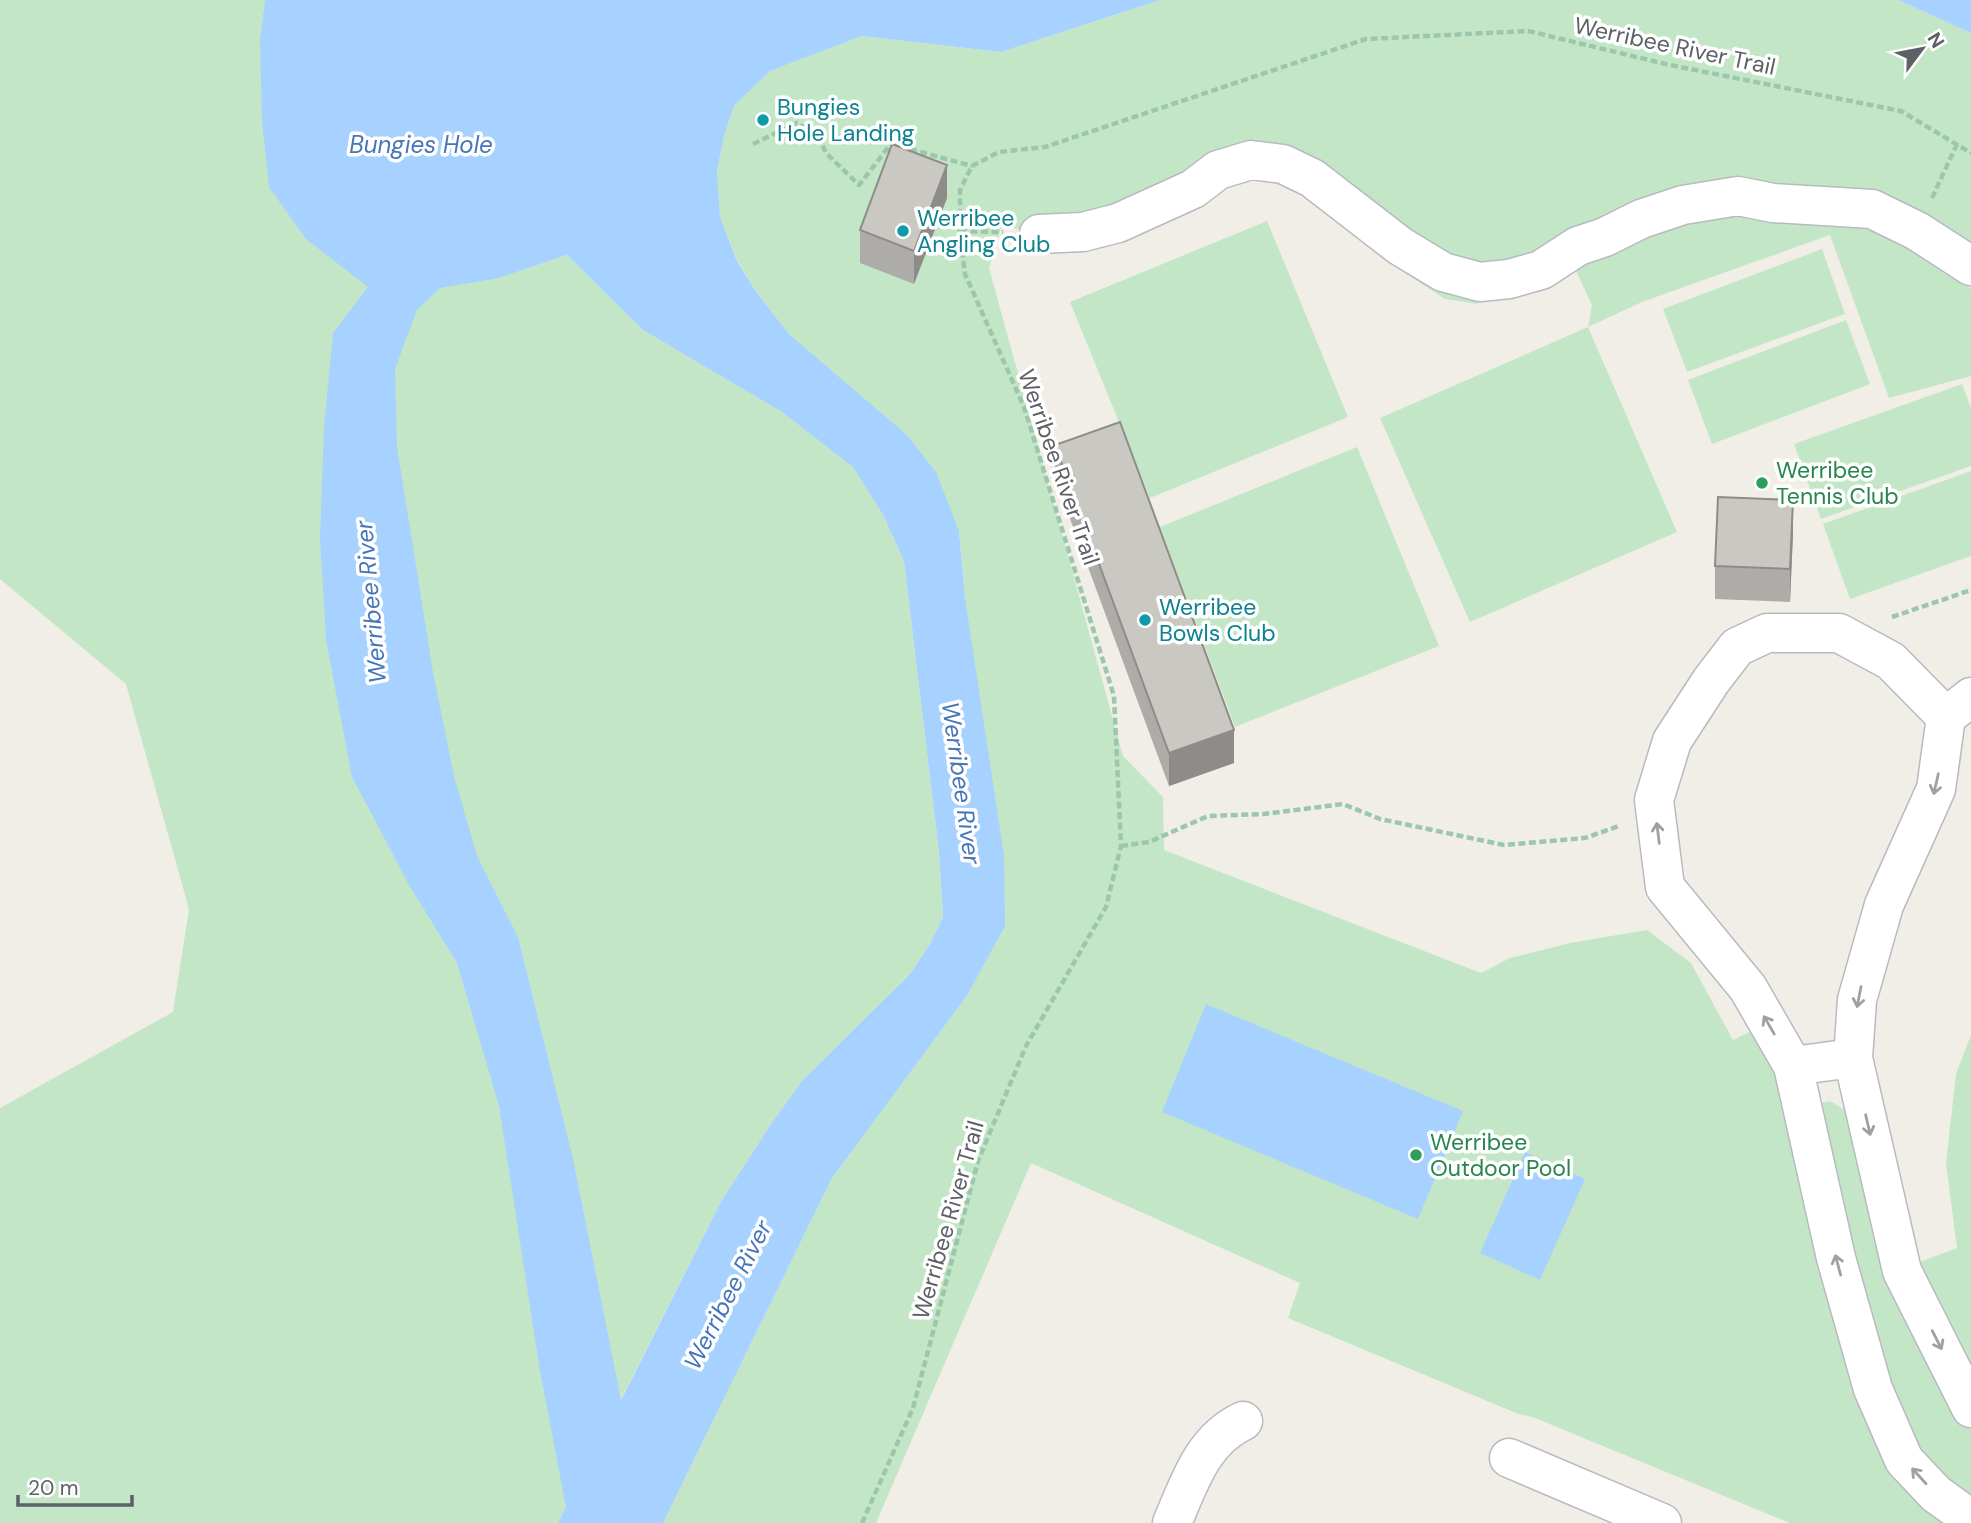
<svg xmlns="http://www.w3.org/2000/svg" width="1971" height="1523" font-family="'DM Sans',sans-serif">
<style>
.green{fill:#c3e7c6}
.water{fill:#a7d1fe;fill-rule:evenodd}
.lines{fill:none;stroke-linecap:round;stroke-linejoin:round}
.minor-casing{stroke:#b8babf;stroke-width:41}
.path{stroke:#9cc7ad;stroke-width:4.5;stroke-dasharray:7 3.5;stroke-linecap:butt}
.minor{stroke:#fff;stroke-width:38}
.wall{fill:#aeaca8}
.shaded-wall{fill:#8d8c88}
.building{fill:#cac8c3;stroke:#8d8c88;stroke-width:2}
.oneway{stroke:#9ea0a3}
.culture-dot{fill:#0f9aa8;stroke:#fff;stroke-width:2.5}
.leisure-dot{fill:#2e9e5b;stroke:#fff;stroke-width:2.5}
.labels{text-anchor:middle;stroke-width:7;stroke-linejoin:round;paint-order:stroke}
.street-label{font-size:23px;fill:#5d6066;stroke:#fff}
.culture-label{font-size:23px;fill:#0d838f;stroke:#fff;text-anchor:start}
.leisure-label{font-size:23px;fill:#27864d;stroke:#fff;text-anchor:start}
.water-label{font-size:24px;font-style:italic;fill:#4675ba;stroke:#fff}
</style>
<rect width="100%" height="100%" fill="#f0eee6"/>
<path class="green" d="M0,0H265L260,39L499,278L567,255L643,330L782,412L854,467L883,515L904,561L939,852L943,917L930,944L910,974L802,1081L771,1124L722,1200L558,1523H0V1108L173,1012L189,909L126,684L0,579Z
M1160,0H1898L1971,33V266L1958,278L1971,289V376L1889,398L1830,235L1642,302L1588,327L1677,532L1470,622L1380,418L1588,327L1592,305L1572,262L1541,270L1477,304L1445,299L1402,271L1353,210L1283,164L1039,234L1002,225L989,268L1123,756L1163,797L1164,850L1481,973L1510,958L1570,943L1647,930L1691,963L1733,1040L1753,1030L1770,1060L1792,1133L1817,1263L1867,1394L1948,1523H1790L1535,1418L1516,1413L1288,1318L1300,1283L1031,1163L876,1523H663L832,1178L966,997L965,598L959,531L906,434L789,334L757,293L737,260L720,217L717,171L724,136L734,106L770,71L862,36L1001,52Z
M1267,221L1348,417L1150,498L1070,302Z
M1822,249L1845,314L1687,372L1663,309Z
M1846,320L1870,384L1712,444L1688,380Z
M1962,384L1971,408V466L1821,519L1794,444Z
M1357,447L1439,646L1235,727L1160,527Z
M1971,471V556L1850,599L1823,524Z
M1971,1035V1393L1909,1266L1957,1248L1946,1163L1956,1074Z
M1830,1101L1856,1117L1971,1425V1505L1940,1483L1889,1401L1818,1104Z"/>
<path class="water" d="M265,0H1160L1001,52L862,36L770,71L734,106L724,136L717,171L720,217L737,261L757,293L789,334L906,434L936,472L959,531L965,598L1004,856L1005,926L966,997L832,1178L663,1523H558L566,1507L540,1371L499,1106L457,963L409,885L352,777L326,640L320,538L324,427L333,333L368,287L306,239L269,187L262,121L260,39ZM567,255L643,330L782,412L853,467L883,515L904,561L939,852L943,917L930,944L910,974L802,1081L771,1124L722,1200L621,1400L573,1159L518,937L477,856L454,776L433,672L397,447L395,369L417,310L440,288L499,278Z
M1898,0H1971V33Z
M1206,1004L1463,1111L1418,1219L1162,1112Z
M1525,1152L1585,1179L1540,1280L1480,1253Z"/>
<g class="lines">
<defs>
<path id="minor" d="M1039,234L1083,232L1118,223L1193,189L1218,170L1251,160L1283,164L1312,178L1400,246L1443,272L1480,282L1509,279L1541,270L1578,246L1605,237L1641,219L1683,205L1738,196L1773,203L1872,209L1917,231L1971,266
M1946,717L1891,661L1839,633H1767L1737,647L1711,681L1672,741L1654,800L1665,887L1748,988L1793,1066L1836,1258L1873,1389L1904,1460L1936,1494L1971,1519
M1853,1058L1902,1271L1971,1408
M1793,1066L1853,1058L1857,1000L1884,905L1936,789L1946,717L1971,697
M1509,1458L1662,1523
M1172,1523C1189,1484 1202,1440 1243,1421"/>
</defs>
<use href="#minor" class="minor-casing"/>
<path class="path" d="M753,144L797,123L818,136L826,153L859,185L891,144L972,166
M1932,198L1957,144
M960,231L1003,232
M1892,617L1971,590
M1121,846L1149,842L1208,816L1264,814L1343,804L1380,819L1504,845L1585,838L1619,826
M862,1523L913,1408L978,1161L1026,1046L1106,907L1121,846L1114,696L1024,407L965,274L960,231V190L972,166L999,152L1045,147L1366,39L1528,31L1670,65L1901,111L1971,153"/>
<use href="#minor" class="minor"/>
</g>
<path class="wall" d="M947,198L914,284L860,263V230Z
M1055,445L1234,763L1169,786L1055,478Z
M1793,533L1790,602L1715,599V566Z"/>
<path class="shaded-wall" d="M947,165V198L914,284V251Z
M1793,500V533L1790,602V569Z
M1234,730V763L1169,786V753Z"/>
<path class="building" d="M892,144L947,165L914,251L860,230Z
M1120,422L1234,730L1169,753L1055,445Z
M1718,497L1793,500L1790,569L1715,566Z"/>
<defs><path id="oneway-shaft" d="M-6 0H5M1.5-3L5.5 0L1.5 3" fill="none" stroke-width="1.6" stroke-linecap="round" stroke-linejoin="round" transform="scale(1.75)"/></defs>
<g class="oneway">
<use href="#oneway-shaft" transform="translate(1936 784) rotate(103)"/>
<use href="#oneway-shaft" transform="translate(1658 833) rotate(-97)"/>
<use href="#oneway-shaft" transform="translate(1859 997) rotate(101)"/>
<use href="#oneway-shaft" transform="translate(1769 1025) rotate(-120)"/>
<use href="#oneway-shaft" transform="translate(1868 1125) rotate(77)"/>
<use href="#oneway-shaft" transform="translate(1838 1265) rotate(-105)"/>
<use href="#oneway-shaft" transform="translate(1937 1340) rotate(63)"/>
<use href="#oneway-shaft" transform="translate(1919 1476) rotate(-132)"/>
</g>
<g class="culture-dot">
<circle cx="763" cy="120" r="7"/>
<circle cx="903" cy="231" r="7"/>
<circle cx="1145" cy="620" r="7"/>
</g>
<g class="leisure-dot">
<circle cx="1762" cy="483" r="7"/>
<circle cx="1416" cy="1155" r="7"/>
</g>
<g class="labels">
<g class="street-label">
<text transform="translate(1675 46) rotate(12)" y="8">Werribee River Trail</text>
<text transform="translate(1059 467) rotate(71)" y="8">Werribee River Trail</text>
<text transform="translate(948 1220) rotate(-74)" y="8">Werribee River Trail</text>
</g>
<g class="culture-label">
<text x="777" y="115">Bungies<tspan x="777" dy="26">Hole Landing</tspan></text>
<text x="917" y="226">Werribee<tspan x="917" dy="26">Angling Club</tspan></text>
<text x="1159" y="615">Werribee<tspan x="1159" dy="26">Bowls Club</tspan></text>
</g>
<g class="leisure-label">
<text x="1776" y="478">Werribee<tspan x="1776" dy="26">Tennis Club</tspan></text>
<text x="1430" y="1150">Werribee<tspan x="1430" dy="26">Outdoor Pool</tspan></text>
</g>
<g class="water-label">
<text x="421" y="153">Bungies Hole</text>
<text transform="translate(371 602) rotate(-95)" y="8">Werribee River</text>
<text transform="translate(961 783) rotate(82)" y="8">Werribee River</text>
<text transform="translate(728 1295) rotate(-63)" y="8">Werribee River</text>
</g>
</g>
<g transform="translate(1922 49) rotate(58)" stroke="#ffffff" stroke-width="5" paint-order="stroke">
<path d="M0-5L12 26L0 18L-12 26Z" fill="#5d6066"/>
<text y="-10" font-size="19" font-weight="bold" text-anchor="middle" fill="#5d6066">N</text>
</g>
<path d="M18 1495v10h114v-10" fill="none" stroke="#5d6066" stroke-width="3.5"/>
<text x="28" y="1495" font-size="21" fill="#5d6066" stroke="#ffffff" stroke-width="5" paint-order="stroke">20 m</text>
</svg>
